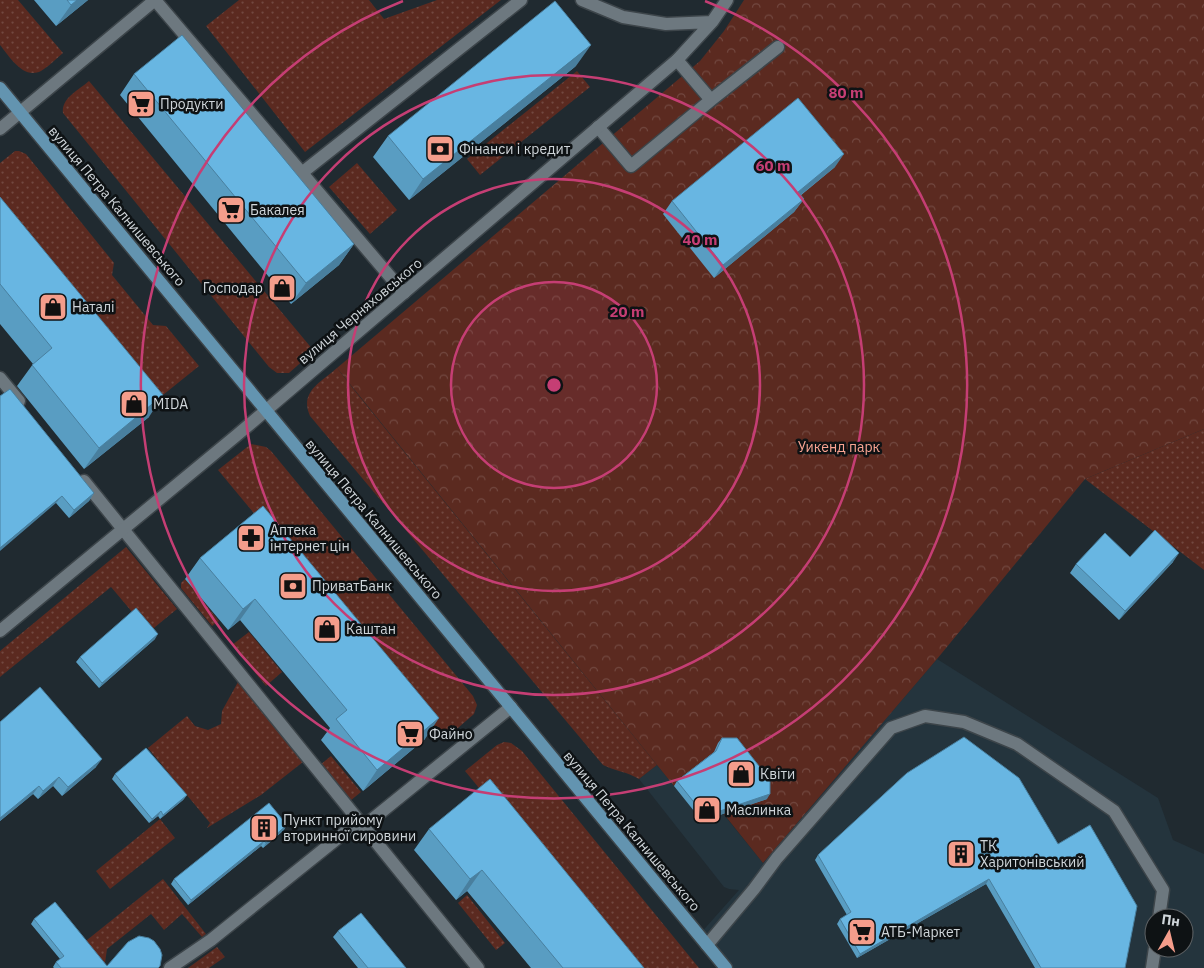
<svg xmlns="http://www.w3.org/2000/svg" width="1204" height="968" font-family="'IBM Plex Sans',sans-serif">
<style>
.built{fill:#24343d;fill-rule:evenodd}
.grass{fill:url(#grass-dots)}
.forest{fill:url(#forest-crowns)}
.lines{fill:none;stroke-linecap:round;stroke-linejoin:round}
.lane-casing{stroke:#3d454a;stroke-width:15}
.street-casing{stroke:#3d454a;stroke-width:15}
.primary-casing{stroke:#3d454a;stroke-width:15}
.lane{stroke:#6d787f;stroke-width:12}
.street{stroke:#6d787f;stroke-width:12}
.primary{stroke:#6394b0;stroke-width:12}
.wall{fill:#599dc2}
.shaded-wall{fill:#497f9e}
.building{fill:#68b6e2;stroke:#497f9e}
.ring{fill:none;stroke:#c53e74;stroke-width:2.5}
.labels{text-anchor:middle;stroke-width:5;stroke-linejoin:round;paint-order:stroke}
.poi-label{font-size:14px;fill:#d0d6da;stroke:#0e1214;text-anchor:start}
.street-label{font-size:14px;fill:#d0d6da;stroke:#0e1214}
.park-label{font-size:14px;fill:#faa593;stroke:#0e1214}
.centre{fill:#c53e74;stroke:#0e1214;stroke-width:2.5}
.ring-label{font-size:15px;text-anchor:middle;font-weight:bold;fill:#c53e74;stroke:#0e1214;stroke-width:5;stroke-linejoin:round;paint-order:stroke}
</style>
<defs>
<pattern id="grass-dots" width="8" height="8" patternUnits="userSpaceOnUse" patternTransform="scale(1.25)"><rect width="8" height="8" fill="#5b2a20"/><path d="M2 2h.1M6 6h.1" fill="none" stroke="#724840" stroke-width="1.8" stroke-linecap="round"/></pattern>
<pattern id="forest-crowns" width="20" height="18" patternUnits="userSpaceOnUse" patternTransform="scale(1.25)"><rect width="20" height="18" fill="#5b2a20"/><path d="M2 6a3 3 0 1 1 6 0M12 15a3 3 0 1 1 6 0" fill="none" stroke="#724840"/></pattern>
</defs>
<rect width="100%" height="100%" fill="#202a30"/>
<path class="built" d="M937,659L1158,798L1173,840L1204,854V968H726L699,935L739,890L729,889L724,887L639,779L657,765L674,786L690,773L763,863ZM1154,918H1184V948H1154Z"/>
<path class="grass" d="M0,0H18L63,53C56,59 48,67 41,71C23,80 9,56 0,45Z
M239,0H369L384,19L437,0H501L305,152L206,26Z
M577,71L590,87L480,175L467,159Z
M89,81L314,351L289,373H277L269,367L63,113C61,98 79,90 89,81Z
M15,151H19L26,154L114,263L112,275L153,325L166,326L199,366L158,399L0,208V163Z
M357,163L397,210L370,234L329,187Z
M337,368L359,396L657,765L639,779C628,772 615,771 603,765L310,416C299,392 321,382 337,368Z
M1204,429V570L1085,479Z
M251,444L266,447L271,451L473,696L477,705L474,714L443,741L218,470Z
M126,547L177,609L149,632L111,587L0,677V651Z
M185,579L219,621L212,626L181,588V583Z
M249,632L282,672L266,686L232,645Z
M238,682L303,762L261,795L207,828L210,823L148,748L187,716L195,726L208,730L221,724L222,711Z
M504,742L511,743L522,751L699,968H628L465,771L497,745Z
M331,756L361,792L350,801L320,765Z
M160,819L175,838L110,889L96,871Z
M163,879L206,934L202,937L182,914L164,930L151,914L107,949L105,963L82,944Z
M467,895L505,943L496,950L458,903Z
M217,947L225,957L209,968H188Z"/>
<path class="forest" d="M744,0H1204V429L1085,479L937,659L763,863L691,773L674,786L337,368L700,61L724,31Z"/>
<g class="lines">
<defs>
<path id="lane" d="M711,100L778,47
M598,127L631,166L711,100L677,60
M0,129L155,0L404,293
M303,172L521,0
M0,378L19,401
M84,481L478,968
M364,826L511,707
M707,945L754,889L777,858L891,728L925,716L964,722L1017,744L1114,811L1163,890L1159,918
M170,968L211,940L359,821
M1152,968L1155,948"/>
<path id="street" d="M582,0L623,17L666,24L712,22
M0,631L237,435L677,60L712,22L727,0"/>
<path id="primary" d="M0,88L726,968"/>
</defs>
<use href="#lane" class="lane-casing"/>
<use href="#street" class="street-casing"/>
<use href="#primary" class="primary-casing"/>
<use href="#lane" class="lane"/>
<use href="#street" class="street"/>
<use href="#primary" class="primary"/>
</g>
<path class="wall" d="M34,0H88L56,26Z
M576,66L409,200L373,157L388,136Z
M134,74L354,244L339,265L291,304L120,95Z
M835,167L800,196L804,199L794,212L714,278L663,214L672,201Z
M0,197L149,417L84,469L17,386L33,364L0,324Z
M0,396L94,493L89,501L69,518L56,503Z
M263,506L425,739L363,791L321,740L330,728L240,620L228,630L185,579L200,558Z
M1130,557L1173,562L1119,620L1070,573L1076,564Z
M155,639L99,688L76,662L80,657Z
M0,722L96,767L62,796L53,786L38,799L33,794L0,821Z
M722,738L767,799L702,821L674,786L677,781L714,752L718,743Z
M907,773L1125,968H1035L986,884L857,958L837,924L840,919L847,915L815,860L818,855Z
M115,774L187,795L183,800L160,819L158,816L149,823L112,779Z
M429,829L644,968H531L467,891L456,900L414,850Z
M284,830L263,848L261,846L188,905L171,884L174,879Z
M34,919L107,966L159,968H54L53,967L56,962L60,959L31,924Z
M338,931L406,968H358L333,937Z"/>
<path class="shaded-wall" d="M77,0H88L56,26L71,5Z
M591,45L576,66L409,200L423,179Z
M844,154L835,167L788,205L798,192Z
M804,199L794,212L714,278L723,265Z
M354,244L339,265L291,304L306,283Z
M163,395L149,417L84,469L99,448Z
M94,493L89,501L69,518L74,510Z
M62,496L56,503L0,551V548Z
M1179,553L1173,562L1119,620L1125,611Z
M255,599L240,620L228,630L243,609Z
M158,634L155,639L99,688L102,683Z
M439,718L425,739L363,791L377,770Z
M102,759L96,767L62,796L68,787Z
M59,777L53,786L38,799L43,791Z
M39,786L33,794L0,821V818Z
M770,794L767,799L702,821L705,816Z
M187,795L183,800L160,819L163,815Z
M161,811L158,816L149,823L152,819Z
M287,825L284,830L263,848L266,843Z
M264,841L261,846L188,905L191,900Z
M482,870L467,891L456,900L470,879Z
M989,879L986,884L857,958L860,954Z"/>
<path class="building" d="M67,0H77L71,5Z
M555,1L591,45L423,179L388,136Z
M182,35L354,244L306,283L134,74Z
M798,98L844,154L798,192L804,199L723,265L672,201Z
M0,197L163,395L99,448L32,365L52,348L0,284Z
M10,389L94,493L74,510L62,496L0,548V396Z
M263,506L439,718L377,770L336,719L347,710L255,599L243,609L200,558Z
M1155,530L1179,553L1125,611L1076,564L1105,533L1130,557Z
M136,608L158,634L102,683L80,657Z
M40,687L102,759L68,787L59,777L43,791L39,786L0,818V722Z
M964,737L1019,778L1058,844L1090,825L1137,906L1125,968H1041L989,879L860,954L840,919L851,912L818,855L907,773Z
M722,738H737L770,780V794L705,816L677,781L716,751Z
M146,748L187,795L163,815L161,811L152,819L115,774Z
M490,779L644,968H563L482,870L470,879L429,829Z
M269,803L287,825L266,843L264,841L191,900L174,879Z
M55,902L107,966L128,942L139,936L149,938L154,941L160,949L162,955L160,966L158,968H61L56,962L64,956L34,919Z
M361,913L406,968H368L338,931Z"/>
<circle cx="554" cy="385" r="103" fill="#c53e74" fill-opacity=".12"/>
<g class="ring">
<circle cx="554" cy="385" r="103"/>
<circle cx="554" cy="385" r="206"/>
<circle cx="554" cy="385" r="310"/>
<path d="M705 1A413 413 0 1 1 403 1"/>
</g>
<defs>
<symbol id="supermarket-square" viewBox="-11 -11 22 22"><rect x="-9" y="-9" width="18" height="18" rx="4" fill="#f49d8b" stroke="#0e1214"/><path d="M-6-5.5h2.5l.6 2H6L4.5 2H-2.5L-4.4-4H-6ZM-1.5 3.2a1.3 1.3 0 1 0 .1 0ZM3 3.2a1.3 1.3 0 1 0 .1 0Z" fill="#111"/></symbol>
<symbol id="bank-square" viewBox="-11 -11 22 22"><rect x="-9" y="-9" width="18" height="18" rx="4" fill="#f49d8b" stroke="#0e1214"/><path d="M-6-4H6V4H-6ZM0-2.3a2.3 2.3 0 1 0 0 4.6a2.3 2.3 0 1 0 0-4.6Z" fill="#111"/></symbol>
<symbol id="shop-square" viewBox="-11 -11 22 22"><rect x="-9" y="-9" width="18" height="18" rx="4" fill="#f49d8b" stroke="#0e1214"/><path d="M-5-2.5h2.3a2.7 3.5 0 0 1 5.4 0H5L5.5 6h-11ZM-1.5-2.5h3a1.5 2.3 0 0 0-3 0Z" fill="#111"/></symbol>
<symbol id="pharmacy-square" viewBox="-11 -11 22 22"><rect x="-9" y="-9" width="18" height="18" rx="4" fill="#f49d8b" stroke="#0e1214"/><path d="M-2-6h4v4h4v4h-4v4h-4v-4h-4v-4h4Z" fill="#111"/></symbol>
<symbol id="building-square" viewBox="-11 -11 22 22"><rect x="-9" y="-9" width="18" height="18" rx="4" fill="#f49d8b" stroke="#0e1214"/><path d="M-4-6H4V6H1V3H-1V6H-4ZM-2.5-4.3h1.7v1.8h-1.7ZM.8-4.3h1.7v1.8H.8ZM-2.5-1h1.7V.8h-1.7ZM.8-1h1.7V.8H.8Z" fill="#111"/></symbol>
</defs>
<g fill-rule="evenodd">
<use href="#supermarket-square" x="125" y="88" width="32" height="32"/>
<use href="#bank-square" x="424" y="133" width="32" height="32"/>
<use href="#supermarket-square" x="215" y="194" width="32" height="32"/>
<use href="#shop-square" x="266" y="272" width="32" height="32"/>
<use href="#shop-square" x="37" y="291" width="32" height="32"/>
<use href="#shop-square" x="118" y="388" width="32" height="32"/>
<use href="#pharmacy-square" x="235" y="522" width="32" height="32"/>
<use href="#bank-square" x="277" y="570" width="32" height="32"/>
<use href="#shop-square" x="311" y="613" width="32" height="32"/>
<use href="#supermarket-square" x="394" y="718" width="32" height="32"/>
<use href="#shop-square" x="725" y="758" width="32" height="32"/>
<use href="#shop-square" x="691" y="794" width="32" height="32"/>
<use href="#building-square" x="248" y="812" width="32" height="32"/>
<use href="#building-square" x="945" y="838" width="32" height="32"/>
<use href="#supermarket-square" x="846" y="916" width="32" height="32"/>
</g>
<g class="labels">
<g class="poi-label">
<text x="160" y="109">Продукти</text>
<text x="459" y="154">Фінанси і кредит</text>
<text x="250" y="215">Бакалея</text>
<text x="263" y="293" text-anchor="end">Господар</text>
<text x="72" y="312">Наталі</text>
<text x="153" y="409">MIDA</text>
<text x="270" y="535">Аптека<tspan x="270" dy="16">інтернет цін</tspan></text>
<text x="312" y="591">ПриватБанк</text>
<text x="346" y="634">Каштан</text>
<text x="429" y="739">Файно</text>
<text x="760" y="779">Квіти</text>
<text x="726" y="815">Маслинка</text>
<text x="283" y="825">Пункт прийому<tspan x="283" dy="16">вторинної сировини</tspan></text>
<text x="980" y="851">ТК<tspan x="980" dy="16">Харитонівський</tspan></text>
<text x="881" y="937">АТБ-Маркет</text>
</g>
<g class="street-label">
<text transform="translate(117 206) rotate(50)" y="5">вулиця Петра Калнишевського</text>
<text transform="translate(360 311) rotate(-40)" y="5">вулиця Черняховського</text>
<text transform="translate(374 519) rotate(50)" y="5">вулиця Петра Калнишевського</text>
<text transform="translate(632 831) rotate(50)" y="5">вулиця Петра Калнишевського</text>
</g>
<g class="park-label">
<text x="839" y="452">Уикенд парк</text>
</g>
</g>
<circle cx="554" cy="385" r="8" class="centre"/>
<g class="ring-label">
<text x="846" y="98">80 m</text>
<text x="773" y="171">60 m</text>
<text x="700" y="245">40 m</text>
<text x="627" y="317">20 m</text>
</g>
<g transform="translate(1169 933) rotate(8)"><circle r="24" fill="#0e1214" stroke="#5c6063"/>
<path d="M0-4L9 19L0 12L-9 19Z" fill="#f49d8b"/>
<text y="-8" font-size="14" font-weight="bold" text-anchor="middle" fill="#d0d6da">Пн</text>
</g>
</svg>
